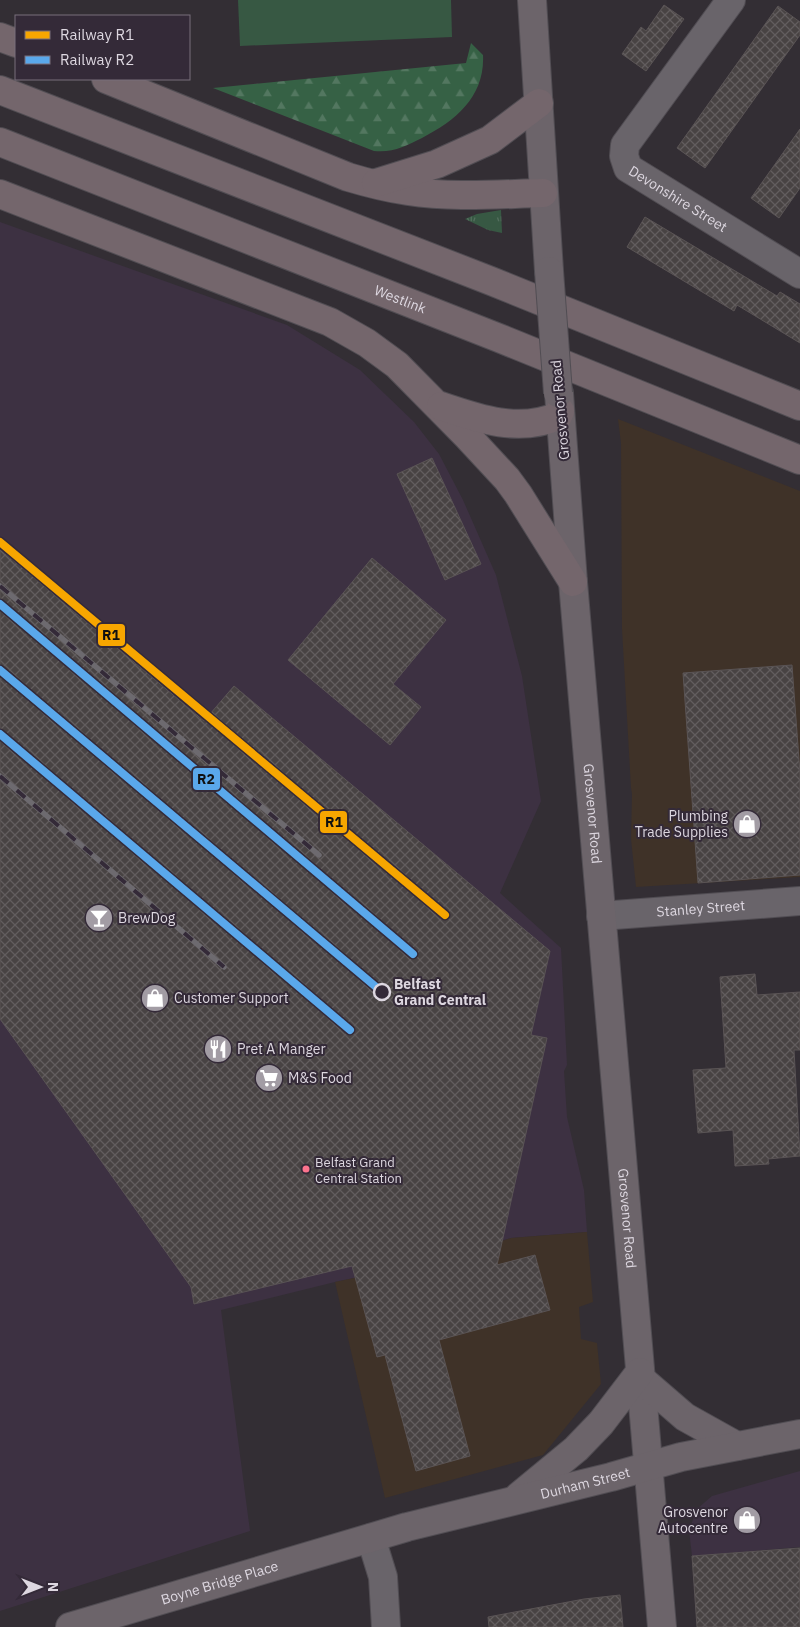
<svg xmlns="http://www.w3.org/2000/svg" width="800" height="1627" font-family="'IBM Plex Sans',sans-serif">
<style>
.built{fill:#3d3142}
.industrial{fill:#3f3228}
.grass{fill:url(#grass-tufts)}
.forest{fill:url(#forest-firs)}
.pitch{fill:#375843}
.building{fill:url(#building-cross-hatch);stroke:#5a5455}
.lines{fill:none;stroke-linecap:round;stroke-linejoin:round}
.minor-casing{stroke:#514d53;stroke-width:30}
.secondary-casing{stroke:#514d53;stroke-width:30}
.trunk-casing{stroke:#514d53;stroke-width:30}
.minor{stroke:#69646a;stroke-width:28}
.secondary{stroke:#6c646a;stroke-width:28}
.trunk{stroke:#74666c;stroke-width:28}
.rail-casing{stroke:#6d6a6f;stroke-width:5.5}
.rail{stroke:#342a38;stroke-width:4;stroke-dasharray:11;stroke-linecap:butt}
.secondary-bridge-casing{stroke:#514d53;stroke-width:30;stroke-linecap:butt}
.secondary-bridge{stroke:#6c646a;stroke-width:28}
.rail-1-casing{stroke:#342a38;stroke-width:11}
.rail-2-casing{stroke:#342a38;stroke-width:11}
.rail-1{stroke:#f7a600;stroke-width:8}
.rail-2{stroke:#5aa8eb;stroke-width:8}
.stop-dot{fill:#342a38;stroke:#ddd7e0;stroke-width:2.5}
.bus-dot{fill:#fc738d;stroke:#342a38;stroke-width:2}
.labels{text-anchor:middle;stroke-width:4;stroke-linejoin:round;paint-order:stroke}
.bus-label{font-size:13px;fill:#ddd7e0;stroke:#342a38;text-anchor:start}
.street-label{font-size:14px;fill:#ddd7e0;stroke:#342a38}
.poi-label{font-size:14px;fill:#ddd7e0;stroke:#342a38;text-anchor:start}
.stop-label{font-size:14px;font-weight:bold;fill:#ddd7e0;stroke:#342a38;text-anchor:start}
.line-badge{stroke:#342a38;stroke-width:2}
.pale-badge-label{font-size:14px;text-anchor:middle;font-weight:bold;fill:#111}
</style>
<defs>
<pattern id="grass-tufts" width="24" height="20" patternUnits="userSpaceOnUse" patternTransform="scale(1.25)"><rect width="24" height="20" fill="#375843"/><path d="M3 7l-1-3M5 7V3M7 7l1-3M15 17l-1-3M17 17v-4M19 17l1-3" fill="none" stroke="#546f5e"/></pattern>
<pattern id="forest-firs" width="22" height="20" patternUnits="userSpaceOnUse" patternTransform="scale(1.25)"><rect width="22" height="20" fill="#366145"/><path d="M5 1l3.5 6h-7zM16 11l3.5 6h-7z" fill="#537760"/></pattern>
<pattern id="building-cross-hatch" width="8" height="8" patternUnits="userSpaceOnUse" patternTransform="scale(1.25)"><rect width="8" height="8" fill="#484343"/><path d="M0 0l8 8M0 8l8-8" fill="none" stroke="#625d5e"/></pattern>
</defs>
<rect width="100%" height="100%" fill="#332e34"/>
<path class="built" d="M0,222L287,325L360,370L414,422L439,454L463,500L496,575L522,676L541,801L500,893L561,948L567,1065L564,1071L567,1117L584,1190L587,1232L511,1238L454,1257L335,1282L221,1310L250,1531L0,1611Z
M800,1471V1547L692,1556L689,1530L697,1509L712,1496Z"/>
<path class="industrial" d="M618,419L800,491V877L636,887L631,839L632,794L631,788L622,629L621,443Z
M587,1232L593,1302L579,1307L581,1339L597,1343L601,1384L543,1455L385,1498L335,1282L454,1257L511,1238Z"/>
<path class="grass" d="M501,210L502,233L488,230L465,219L477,214Z"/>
<path class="forest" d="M471,43L483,55C485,96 457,120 422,138C406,146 393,153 374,151L213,88L466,63Z"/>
<path class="pitch" d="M238,0H451L452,37L240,46Z"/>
<path class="building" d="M664,5L684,19L646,71L622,54L641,27L646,31Z
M778,6L800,22V35L705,168L677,148Z
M800,129V188L779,218L751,198Z
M645,217L777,296L780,292L800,304V343L737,305L734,311L627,247Z
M432,458L481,564L445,580L397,474Z
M0,549L204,721L234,686L550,951L531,1035L547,1038L497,1265L535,1255L550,1310L439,1340L470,1456L416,1471L385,1355L377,1357L352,1266L194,1304L191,1287L0,1019Z
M372,558L446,620L393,684L421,707L390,745L288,660Z
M792,665L800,773V875L698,883L683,673Z
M755,974L757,995L800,992V1050H794L800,1156L768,1159L769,1164L735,1166L733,1130L698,1133L693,1070L726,1068L720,977Z
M800,1548V1627H697L692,1556Z
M620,1595L623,1627H489L488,1617L584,1599Z"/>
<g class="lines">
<defs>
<g id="minor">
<path id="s1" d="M731,0L625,145L624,156L628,168L800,274"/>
<path id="s2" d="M601,916L800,901"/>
<path d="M371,1538L383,1577L386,1627"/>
</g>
<g id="secondary">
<path d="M532,0L549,271"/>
<path id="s3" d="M559,393L573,582L662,1627"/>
<path d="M641,1379L685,1417L737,1446"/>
<path d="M519,1496L576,1449L601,1423L640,1372"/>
<path id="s4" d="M70,1627L407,1527L611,1477L681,1457L800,1434"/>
</g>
<g id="trunk">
<path d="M0,37L16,43"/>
<path d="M106,79L348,177C368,183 388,188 408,191C453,198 499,194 543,193"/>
<path d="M0,90L491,281L800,406"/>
<path id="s5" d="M0,142L499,338L800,460"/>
<path d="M376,183L437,164L490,140L539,103"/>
<path d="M0,194L330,322L367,343L397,365L468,437L507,479L518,494L573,582"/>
<path d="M441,406C479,419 519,433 558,416L560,411"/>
</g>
</defs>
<use href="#minor" class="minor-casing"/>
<use href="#secondary" class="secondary-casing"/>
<use href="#trunk" class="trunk-casing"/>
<use href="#minor" class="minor"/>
<use href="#secondary" class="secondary"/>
<use href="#trunk" class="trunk"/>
<defs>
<path id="rail" d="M0,542L341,827
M0,586L319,855
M0,670L277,903
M0,776L224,967"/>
</defs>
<use href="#rail" class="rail-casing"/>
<use href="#rail" class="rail"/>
<defs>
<path id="secondary-bridge" d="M549,271L558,393"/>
</defs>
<use href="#secondary-bridge" class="secondary-bridge-casing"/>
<use href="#secondary-bridge" class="secondary-bridge"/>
<defs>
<path id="rail-1" d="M0,542L445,915"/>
<path id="rail-2" d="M0,604L413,954
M0,670L382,992
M0,734L350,1030"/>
</defs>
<use href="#rail-1" class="rail-1-casing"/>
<use href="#rail-2" class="rail-2-casing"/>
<use href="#rail-1" class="rail-1"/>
<use href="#rail-2" class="rail-2"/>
</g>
<defs>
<symbol id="shop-disc" viewBox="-11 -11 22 22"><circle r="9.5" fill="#a29ca4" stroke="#342a38"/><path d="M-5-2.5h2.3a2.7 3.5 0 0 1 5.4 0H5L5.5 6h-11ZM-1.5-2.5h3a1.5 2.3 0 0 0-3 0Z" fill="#fff"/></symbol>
<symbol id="bar-disc" viewBox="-11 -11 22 22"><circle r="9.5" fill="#a29ca4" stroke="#342a38"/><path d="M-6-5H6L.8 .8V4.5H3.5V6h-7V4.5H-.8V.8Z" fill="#fff"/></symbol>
<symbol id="restaurant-disc" viewBox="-11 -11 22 22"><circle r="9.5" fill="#a29ca4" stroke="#342a38"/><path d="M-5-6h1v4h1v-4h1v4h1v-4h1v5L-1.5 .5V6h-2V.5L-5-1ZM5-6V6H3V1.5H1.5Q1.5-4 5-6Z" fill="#fff"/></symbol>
<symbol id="supermarket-disc" viewBox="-11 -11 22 22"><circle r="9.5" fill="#a29ca4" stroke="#342a38"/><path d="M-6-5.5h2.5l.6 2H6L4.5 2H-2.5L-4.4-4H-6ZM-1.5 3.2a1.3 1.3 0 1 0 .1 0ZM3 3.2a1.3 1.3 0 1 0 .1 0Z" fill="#fff"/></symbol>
</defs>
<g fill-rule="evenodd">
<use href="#shop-disc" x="731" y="808" width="32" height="32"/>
<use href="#bar-disc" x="83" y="902" width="32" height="32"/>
<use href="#shop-disc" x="139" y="982" width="32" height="32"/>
<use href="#restaurant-disc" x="202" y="1033" width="32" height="32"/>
<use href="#supermarket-disc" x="253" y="1062" width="32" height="32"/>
<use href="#shop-disc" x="731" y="1504" width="32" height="32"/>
</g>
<circle class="stop-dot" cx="382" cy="992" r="8"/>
<circle class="bus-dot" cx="306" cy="1169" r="4.5"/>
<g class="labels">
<g class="bus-label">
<text x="315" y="1167">Belfast Grand<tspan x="315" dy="16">Central Station</tspan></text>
</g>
<g class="street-label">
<text dy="5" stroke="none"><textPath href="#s1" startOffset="262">Devonshire Street</textPath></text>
<text dy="5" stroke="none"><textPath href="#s5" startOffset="430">Westlink</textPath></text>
<text transform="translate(560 410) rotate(-95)" y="5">Grosvenor Road</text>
<text dy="5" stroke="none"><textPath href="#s3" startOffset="422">Grosvenor Road</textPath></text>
<text dy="5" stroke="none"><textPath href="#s2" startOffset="100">Stanley Street</textPath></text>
<text dy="5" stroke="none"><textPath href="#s3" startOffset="828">Grosvenor Road</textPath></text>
<text dy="5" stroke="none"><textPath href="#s4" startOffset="535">Durham Street</textPath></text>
<text dy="5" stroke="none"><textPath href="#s4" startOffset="156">Boyne Bridge Place</textPath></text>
</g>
<g class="poi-label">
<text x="728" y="821" text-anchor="end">Plumbing<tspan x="728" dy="16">Trade Supplies</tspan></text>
<text x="118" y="923">BrewDog</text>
<text x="174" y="1003">Customer Support</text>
<text x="237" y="1054">Pret A Manger</text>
<text x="288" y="1083">M&amp;S Food</text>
<text x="728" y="1517" text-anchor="end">Grosvenor<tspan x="728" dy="16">Autocentre</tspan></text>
</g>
<g class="stop-label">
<text x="394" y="989">Belfast<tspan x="394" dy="16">Grand Central</tspan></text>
</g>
</g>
<g class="line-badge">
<rect x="97" y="623" width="29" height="24" rx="5" fill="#f7a600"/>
<rect x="192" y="767" width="29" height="24" rx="5" fill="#5aa8eb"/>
<rect x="319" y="810" width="29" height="24" rx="5" fill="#f7a600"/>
</g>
<g class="pale-badge-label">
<text x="111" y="640">R1</text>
<text x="206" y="784">R2</text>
<text x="334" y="827">R1</text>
</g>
<rect x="15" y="15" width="175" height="65" fill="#342a38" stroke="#786f7b"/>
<rect x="25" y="31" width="25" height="8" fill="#f7a600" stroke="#786f7b"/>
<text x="60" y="40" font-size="15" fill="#ddd7e0">Railway R1</text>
<rect x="25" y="56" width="25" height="8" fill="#5aa8eb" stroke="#786f7b"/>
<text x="60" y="65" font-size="15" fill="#ddd7e0">Railway R2</text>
<g transform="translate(40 1587) rotate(90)" stroke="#342a38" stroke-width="4" paint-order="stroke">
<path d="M0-4L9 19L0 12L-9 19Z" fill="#ddd7e0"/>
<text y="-8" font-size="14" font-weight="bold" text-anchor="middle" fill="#ddd7e0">N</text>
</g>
</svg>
